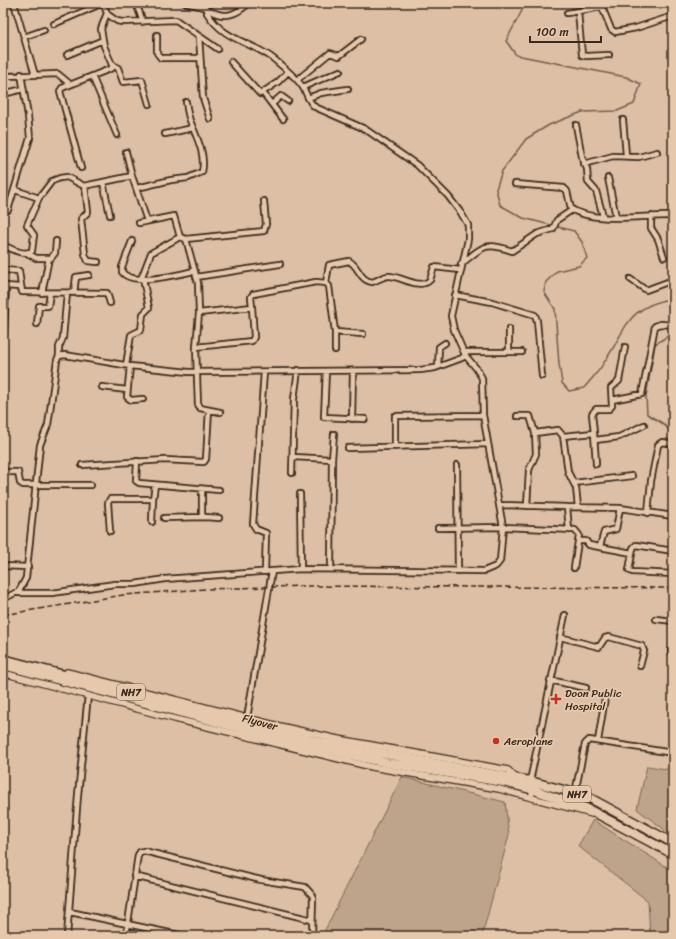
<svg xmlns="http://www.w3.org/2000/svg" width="676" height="939" font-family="Sriracha,sans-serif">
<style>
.green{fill:#bea48b;stroke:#7c6754}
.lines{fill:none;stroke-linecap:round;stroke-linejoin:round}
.stream{stroke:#725c4c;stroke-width:1.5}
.minor-casing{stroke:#3b2a1e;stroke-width:8}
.tertiary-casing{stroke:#3b2a1e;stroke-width:8}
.trunk-casing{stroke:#3b2a1e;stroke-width:11}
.minor{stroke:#e6c9ad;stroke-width:4.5}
.tertiary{stroke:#e6c9ad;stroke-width:5.5}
.trunk{stroke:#e6c9ad;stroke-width:8}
.rail{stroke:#3b2a1e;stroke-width:1.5;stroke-dasharray:6 3;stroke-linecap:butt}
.poi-dot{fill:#c8321e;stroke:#e6c9ad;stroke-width:1.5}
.labels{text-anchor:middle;stroke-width:3.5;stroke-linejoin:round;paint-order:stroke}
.shield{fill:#e6c9ad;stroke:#6e5a49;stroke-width:1}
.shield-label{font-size:10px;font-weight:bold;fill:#3b2a1e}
.poi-label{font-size:11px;fill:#3b2a1e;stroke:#e6c9ad;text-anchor:start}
.street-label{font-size:11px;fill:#3b2a1e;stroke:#e6c9ad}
</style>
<rect width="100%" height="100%" fill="#dcbfa4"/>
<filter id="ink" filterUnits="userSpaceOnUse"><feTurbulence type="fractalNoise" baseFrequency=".025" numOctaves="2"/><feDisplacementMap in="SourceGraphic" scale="8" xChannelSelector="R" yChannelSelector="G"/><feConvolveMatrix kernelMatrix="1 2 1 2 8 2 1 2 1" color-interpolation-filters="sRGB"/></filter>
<g filter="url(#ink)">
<path class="green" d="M647,766L673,770V836L637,809Z
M402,777L505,802L509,835L482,936H322Z
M593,820L673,871V936H650L648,901L578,846Z"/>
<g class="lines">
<path class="stream" d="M526,3L506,41L516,55L626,77L641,84L634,104L617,111L582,112L549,125L526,139L502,171L496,189L500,205L523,218L574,231L582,242L587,258L579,266L557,271L546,282L544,292L555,309L559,364L562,383L569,391L584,388C590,380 598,373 603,364C628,328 624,308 673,298
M673,337L670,335L655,344L646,396L647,414L662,423L673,433"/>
<defs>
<path id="minor" d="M14,3L35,75
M136,3L143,22
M185,3L204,7L208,10
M578,12L582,55L586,56L609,55
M567,13L602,7L611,29L615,32L636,28L673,16
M107,14L117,21L122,22L176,20L218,49
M54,24L103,3
M157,35V53L161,58H200
M199,36L203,98L210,119
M24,37L44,30
M67,55L103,40
M231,62L260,94L278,82L288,72
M113,65L118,68L123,82L142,80L149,104
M3,73L6,76L58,74L70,84
M92,76L117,135
M297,80L330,53L339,56L361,39
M303,87L340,71
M263,93L283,119
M3,94L23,89
M308,98L321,93L348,89
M272,104L281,96L288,101
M623,120L626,155
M576,125L582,157L587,169L588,182L596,191L603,216
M165,134L193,128
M584,164L613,156L639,157L657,152
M81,168L60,91L62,88L110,69L113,67L104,46L101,29L107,13L103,3
M132,176L147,221
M608,178L616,217
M103,182L110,215
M515,184L564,188L567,191L571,209C596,224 644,215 673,216
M85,186L88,212L81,219L85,254L88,261L98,262
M137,188L171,180L188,178L202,172C206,155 197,138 191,123C188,117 187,109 186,102
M15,190L39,198L52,181L60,178L67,177L84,186L132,176L126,152
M8,210L30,138L28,116L21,74
M651,216V228L658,239L664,257
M139,223L174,216L180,237L186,239L198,283L199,313L196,347L198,405L200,408L220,412
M186,239L264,231L266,224L264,201
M132,241L122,267V272C133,287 178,274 195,271
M3,245C12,249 23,256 32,251L34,235L27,225L39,198
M27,253L36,258H51L55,253L56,241
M461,264C483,247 484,241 512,251L537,234L553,229L557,220L572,210
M3,270L19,271L22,292L107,293L110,303
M196,277L280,264
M141,279L151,253L180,237
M630,279L646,290L673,280
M326,283L329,265L349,261C359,266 359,280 372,282C378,281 383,275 390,276C402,277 420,290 430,280L434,267L460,270
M5,286L20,287
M42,293L49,258
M74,293L76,277L89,275
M455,295L492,302L535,315L537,321L542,376
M252,307L251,297L253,294L316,282L326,283L329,286L335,332V350
M37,324L39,306H48L50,293
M509,329V352
M335,332L363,334
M4,333L6,286
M196,347L252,341L254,337L252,307L199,313
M465,352H522
M59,356V347L63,338L67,293
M126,365L131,335L141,330L143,314L149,308L143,279
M130,366L127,397L131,400L143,399
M438,367L439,347L445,343
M326,371L324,417L365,419
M264,372L253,524L256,529L266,533L265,572
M102,387L127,390
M612,400L642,394L655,326L660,324L673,325
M517,416H530L535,433L536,454L529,470L527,506
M352,419L353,371
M535,433L558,430L563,436L568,472L576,488L578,507
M594,433L592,414L596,409H609L612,406L611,388L619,381L625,347
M563,436L594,433L596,464
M595,440L619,437L644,425
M395,447V416L483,415
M348,448L488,444
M293,457L332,459L334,434
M137,461L136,481L139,483L219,490
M82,465L165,460L204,462L206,459L209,410
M457,465L458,571
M4,472H18L20,483L23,485H91
M292,473L294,399L298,370
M574,483L632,476
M202,489V515L205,517L219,518
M300,494L301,569
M499,505L567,507L569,530
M567,507L620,508L673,516
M648,513L651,481L658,445L662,442L673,444
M164,518L205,517
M152,522L153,499
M438,528L503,527L575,530L579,535L574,568
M110,531L108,503L110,499H153L155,485
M578,541H586L589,545L632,553
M600,546L604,532L616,529L620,508
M673,551L636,545L633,548L629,570L632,572L673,574
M3,566L28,567
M331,569L332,459
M18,593H52L115,584H135L165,579L301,569L484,571L496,566L500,561L503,527L483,415L482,378L476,368L465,355
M3,599L19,591L26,578L40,445L48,425L57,360L59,356L65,355L130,366L189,372L420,370L435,368L462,358L465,355L454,330L451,316L468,239V225L461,213L448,196L417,165L365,129L315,107C308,102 307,93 302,86C295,76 284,68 275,60C252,41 225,42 207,13L209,10C225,20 237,14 249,3
M656,619L673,621
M560,637L599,647L605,638L609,637L642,646L644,651L640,666
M671,651H673
M550,680L586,688
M247,718L272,571
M598,741L605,698
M575,793L585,744L589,740L673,753
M532,797L530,781L565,615
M134,876L312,920
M70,912L184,936
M67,936L78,795L88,695
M126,936L138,855L140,852L144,851L261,880L305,887L313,896L312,936"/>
<path id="tertiary" d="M67,672L275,725L333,738L508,770L516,778
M3,673L175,719L372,767L499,789L592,814"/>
<path id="trunk" d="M3,659L320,742L530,781L586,796L673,843
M3,665L288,741L387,763L503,782L531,789L586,808L673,854"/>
</defs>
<use href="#minor" class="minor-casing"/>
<use href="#tertiary" class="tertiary-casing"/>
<use href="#trunk" class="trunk-casing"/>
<use href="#minor" class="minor"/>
<use href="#tertiary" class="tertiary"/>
<use href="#trunk" class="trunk"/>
<path class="rail" d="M3,615L123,595L205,589L302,586L673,588"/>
</g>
</g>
<g class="poi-dot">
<path d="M554 693h4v4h4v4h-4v4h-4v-4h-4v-4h4z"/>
<circle cx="496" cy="741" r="4"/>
</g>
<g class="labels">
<g class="shield">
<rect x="117" y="684" width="28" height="16" rx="3"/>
<rect x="563" y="786" width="28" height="16" rx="3"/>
</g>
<g class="shield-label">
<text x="131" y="696">NH7</text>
<text x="577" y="798">NH7</text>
</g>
<g class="poi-label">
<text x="565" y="697">Doon Public<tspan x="565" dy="13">Hospital</tspan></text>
<text x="504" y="745">Aeroplane</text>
</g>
<g class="street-label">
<text transform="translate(260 722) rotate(15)" y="4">Flyover</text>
</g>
</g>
<rect width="676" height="939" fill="none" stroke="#e6c9ad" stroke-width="16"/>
<rect x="8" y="8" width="660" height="923" fill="none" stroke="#3b2a1e" stroke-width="1.5" filter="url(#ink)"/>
<path d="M530 36v6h71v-6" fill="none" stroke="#3b2a1e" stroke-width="2"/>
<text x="536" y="36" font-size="12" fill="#3b2a1e" stroke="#e6c9ad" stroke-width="3" paint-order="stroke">100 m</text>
</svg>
